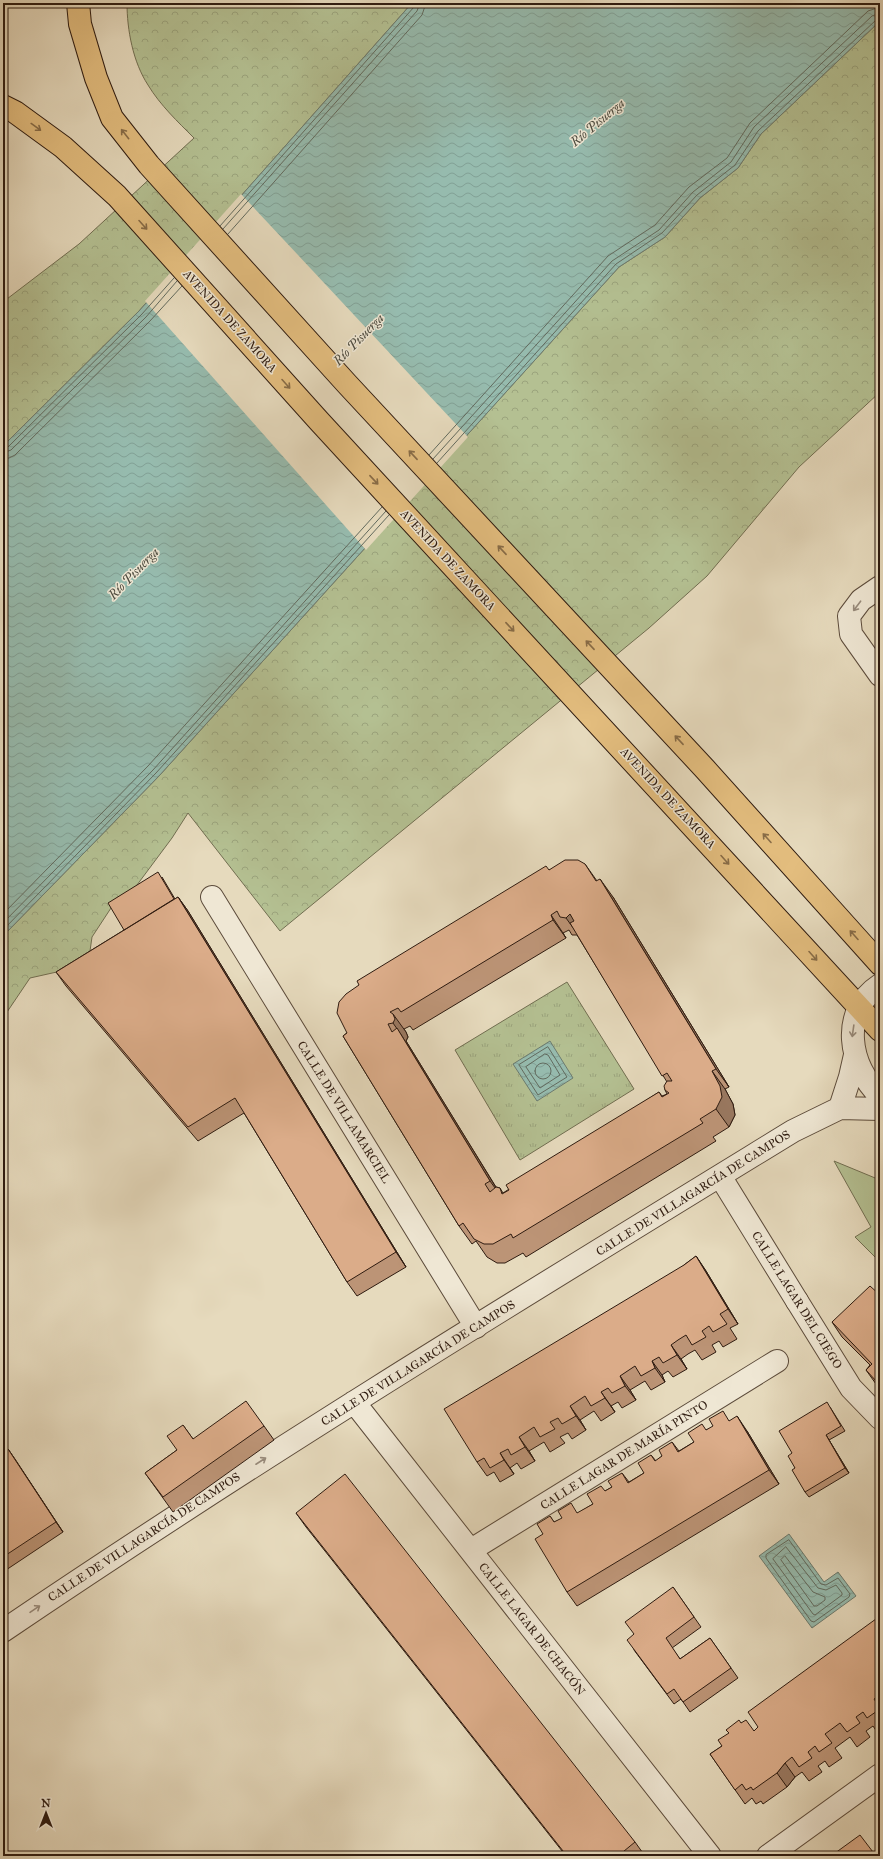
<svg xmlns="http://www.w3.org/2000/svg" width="883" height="1859" font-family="'IM FELL Great Primer',serif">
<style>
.grass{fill:url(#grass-tufts);stroke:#716e51}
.forest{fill:url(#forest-crowns);stroke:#716e51}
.green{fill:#b4c092;stroke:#716e51}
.water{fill:url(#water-waves);stroke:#6c7b6f}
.pier{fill:#e6dabd}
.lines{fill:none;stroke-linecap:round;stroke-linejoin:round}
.shore{stroke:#626b5f;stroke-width:1}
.pedestrian-casing{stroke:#5c4b3b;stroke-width:24}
.minor-casing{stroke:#5c4b3b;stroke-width:24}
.trunk-casing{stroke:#2e1b10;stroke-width:24}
.pedestrian{stroke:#efe7d4;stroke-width:22}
.minor{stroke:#efe7d4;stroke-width:22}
.trunk{stroke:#e3bd7e;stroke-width:22}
.wall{fill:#bc9476;stroke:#2e1b10;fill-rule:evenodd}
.shaded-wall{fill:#997860;stroke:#2e1b10}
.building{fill:#dbac89;stroke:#2e1b10;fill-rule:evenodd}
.oneway{stroke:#886c47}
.oneway2{stroke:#988b7c}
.labels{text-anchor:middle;stroke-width:3;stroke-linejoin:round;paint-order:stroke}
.street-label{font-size:12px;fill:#2e1b10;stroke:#efe7d4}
.water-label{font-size:13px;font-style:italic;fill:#4d4b3f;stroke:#efe7d4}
</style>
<defs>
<pattern id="grass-tufts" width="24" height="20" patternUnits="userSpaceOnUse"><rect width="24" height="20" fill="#b4c092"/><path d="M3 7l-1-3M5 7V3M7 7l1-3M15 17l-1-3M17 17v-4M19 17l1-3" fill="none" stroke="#9ba47d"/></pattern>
<pattern id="forest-crowns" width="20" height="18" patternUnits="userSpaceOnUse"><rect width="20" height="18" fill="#b4c092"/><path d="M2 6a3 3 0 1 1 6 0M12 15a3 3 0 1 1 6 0" fill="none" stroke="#9ba47d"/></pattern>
<pattern id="water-waves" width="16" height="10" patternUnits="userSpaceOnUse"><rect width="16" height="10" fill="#96bbae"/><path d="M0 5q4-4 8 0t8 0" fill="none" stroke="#82a095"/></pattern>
</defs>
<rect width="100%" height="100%" fill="#e6dabd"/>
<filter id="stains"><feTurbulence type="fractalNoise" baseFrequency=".005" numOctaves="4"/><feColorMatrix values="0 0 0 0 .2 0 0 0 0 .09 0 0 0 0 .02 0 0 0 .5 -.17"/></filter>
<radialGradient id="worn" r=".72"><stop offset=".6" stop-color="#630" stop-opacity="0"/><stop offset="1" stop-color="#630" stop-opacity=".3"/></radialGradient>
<path class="grass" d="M567,982L634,1089L520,1160L455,1050Z"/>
<path class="forest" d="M127,3H412L139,311L3,446V302L79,244L194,138C178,122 160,105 148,85C133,62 127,30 127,3Z
M880,21V392L799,467L707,576L649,628L280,931L188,813L172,838L131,893L111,908L92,937L88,965L30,978L3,1018V936L159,776L619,267L665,237L700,198L738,168L761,134Z"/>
<path class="green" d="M834,1161L880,1180V1262L855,1237L871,1227Z"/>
<path class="water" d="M412,3H880V21L761,134L738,168L700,198L665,237L619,267L159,776L3,936V446L139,311Z
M550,1041L573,1078L537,1101L513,1064Z
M789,1534L824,1582L838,1572L856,1596L812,1628L759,1556Z"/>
<path class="pier" d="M241,194L468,437L366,550L145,301Z"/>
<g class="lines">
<path class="shore" d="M220,226L414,7L415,3
M223,229L417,11L420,3
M228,234L422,15L426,3
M3,448L8,447L142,314L174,278
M3,453L11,450L146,317L177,281
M429,455L608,256L655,225L689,187L727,158L750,123L868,11L880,7
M3,459L9,458L15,455L150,321L182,286
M433,459L612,261L659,230L693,192L731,162L754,127L872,16L880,13
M437,463L616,264L662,233L697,195L735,165L758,131L876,20L880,18
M3,914L148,766L382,507
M3,923L153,770L386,511
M3,930L156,773L389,515
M548,1047L567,1077L538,1095L519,1065Z
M545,1054L548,1055L560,1075L540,1088L526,1067Z
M535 1071a8 8 0 1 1 16 0a8 8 0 1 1-16 0Z
M789,1540L821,1584L826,1585L838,1578L850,1594L849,1597L814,1622L811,1621L766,1558V1555Z
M786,1547L818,1588L826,1590L836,1585L842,1593V1595L815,1615L813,1614L773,1559Z
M785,1556L813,1592L825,1597V1600L817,1606H814L781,1560Z"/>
<defs>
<path id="pedestrian" d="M212,897L476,1327
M797,1301L851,1388L880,1418"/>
<path id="minor" d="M880,587L861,600L849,616L851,634L880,675
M880,985C839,1012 849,1066 880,1096
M840,1108L850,1077L855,1055
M720,1176L797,1301
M354,1402L710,1856
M471,1550L777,1361
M3,1631C261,1456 527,1294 793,1131L840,1108L880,1109
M768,1856L880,1775"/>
<path id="trunk" d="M78,3L80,24L96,78L112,118L149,165L347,384L705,769L880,964
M3,106L15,112L63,147L117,196L319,421L880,1030"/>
</defs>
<use href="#pedestrian" class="pedestrian-casing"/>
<use href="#minor" class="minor-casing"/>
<use href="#trunk" class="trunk-casing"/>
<use href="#pedestrian" class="pedestrian"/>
<use href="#minor" class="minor"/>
<use href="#trunk" class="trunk"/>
</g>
<path class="wall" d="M585,864L597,881L613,897L729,1087L725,1089L733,1104L735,1115L729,1127L713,1137L716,1141L526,1257L523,1253L505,1263H497L487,1257L476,1241L472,1244L459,1226L343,1036L549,870ZM569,930L572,935H577L667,1082L665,1090L667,1094L662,1096L659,1092L503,1193L500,1188L496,1187L406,1041L408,1037L406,1032L404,1029L410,1026L413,1030L566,938L563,933Z
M162,877L175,899L178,897L188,911L406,1267L357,1296L347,1282L244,1113L198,1141L66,986L56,972L124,930Z
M696,1256L706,1271L738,1324L730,1328L737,1339L723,1347L719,1341L712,1345L716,1352L702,1360L695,1350L688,1354L681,1359L687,1369L673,1377L668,1371L662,1375L665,1382L651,1390L645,1381L630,1390L636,1400L622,1408L618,1402L611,1406L615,1412L601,1421L594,1411L580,1420L586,1430L572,1439L568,1433L560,1437L565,1443L550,1452L544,1442L529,1451L535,1461L521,1469L517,1463L510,1468L514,1474L500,1482L494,1472L487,1476L477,1462L684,1265Z
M880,1295V1389L876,1384L866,1370L870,1365L842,1337L832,1322Z
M830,1407L845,1431L829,1440L849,1473L809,1497L805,1492L795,1468L792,1453Z
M730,1421L747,1431L779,1484L577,1606L567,1592L543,1534L550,1516L554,1522L578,1513L593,1504L605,1491L612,1487L622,1473L629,1482L644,1473L651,1455L656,1461L662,1456L672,1442L679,1451L694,1442L706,1430Z
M183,1425L193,1439L264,1426L274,1440L173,1512L145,1473L177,1450Z
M8,1449L63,1532L3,1572V1452Z
M296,1513L635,1842L645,1856H566L306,1527Z
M673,1587L701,1627L672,1648L680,1659L710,1638L738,1678L690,1712L681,1699L674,1704L634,1650V1634Z
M880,1616V1730L877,1732L873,1726L866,1731L870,1737L857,1747L850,1737L835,1748L842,1758L829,1767L825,1761L818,1766L822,1772L809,1781L802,1772L795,1777L787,1787L763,1804L761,1801L756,1804L752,1798L745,1804L710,1754L722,1746L741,1723L754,1731Z"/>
<path class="shaded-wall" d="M600,879L613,897L729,1087L716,1069Z
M178,897L188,911L406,1267L396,1252Z
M570,914L583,932L579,936L566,918Z
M551,915L563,933L566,938L553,920Z
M393,1014L406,1032L408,1037L406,1041L503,1199L490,1181L402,1036L393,1023Z
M712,1071L725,1089L733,1104L735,1115L729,1127L716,1109Z
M696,1256L706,1271L738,1324L728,1309Z
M671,1345L681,1359L687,1369L677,1355Z
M652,1361L662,1375L665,1382L655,1368Z
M620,1376L630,1390L636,1400L625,1386Z
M601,1392L611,1406L615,1412L605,1398Z
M570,1406L580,1420L586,1430L576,1416Z
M737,1416L747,1431L779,1484L769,1470Z
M826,1435L829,1440L849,1473L845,1468Z
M519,1437L529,1451L535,1461L525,1447Z
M8,1449L15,1459L63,1532L56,1522Z
M500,1453L514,1474L504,1460Z
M785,1763L795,1777L787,1787L777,1773Z"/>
<path class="building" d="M565,860H578L585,864L596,881L600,879L716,1069L712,1071L720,1086L722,1097L716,1109L700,1119L703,1123L513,1238L511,1234L493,1244H484L474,1239L463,1223L459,1226L343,1036L347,1033L337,1013L339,1002L346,994L359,985L357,981L546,866L549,870ZM557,911L560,917L566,918L570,914L574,921L570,923L662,1076L667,1073L672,1081H667L664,1086L665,1090L669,1093L662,1097L659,1092L506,1185L509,1190L502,1194L500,1188L496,1187L490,1192L485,1184L490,1181L397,1028L392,1032L388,1024L393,1023L395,1019L393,1014L390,1012L398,1008L401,1012L553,920L551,915Z
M158,872L174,899L124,930L108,903Z
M178,897L396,1252L347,1282L235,1098L188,1127L56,972Z
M696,1256L728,1309L720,1314L727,1324L713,1332L709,1326L702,1331L706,1337L692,1345L686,1335L678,1340L671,1345L677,1355L663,1363L659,1357L652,1361L655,1368L641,1376L635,1366L620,1376L625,1386L612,1393L608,1388L601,1392L605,1398L591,1406L585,1396L570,1406L576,1416L562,1424L558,1418L550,1422L555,1429L540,1437L534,1427L519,1437L525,1447L511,1455L508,1449L500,1453L504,1460L490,1468L484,1458L477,1462L444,1409L684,1265Z
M870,1286L880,1295V1379L877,1382L866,1370L872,1364L832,1322Z
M246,1401L264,1426L163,1497L145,1473L177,1450L167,1436L183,1425L193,1439Z
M827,1402L841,1426L826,1435L845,1468L805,1492L792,1470L795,1468L788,1456L792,1453L779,1431Z
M723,1411L729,1421L737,1416L769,1470L567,1592L535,1539L543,1534L537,1524L550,1516L554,1522L562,1518L558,1511L571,1503L577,1513L593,1504L587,1494L601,1486L605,1491L612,1487L608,1481L622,1473L628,1483L644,1473L638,1463L651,1455L655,1461L662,1456L659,1450L672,1442L678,1452L694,1442L688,1433L702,1424L706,1430L713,1426L709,1419Z
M8,1449L56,1522L3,1557V1452Z
M345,1474L635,1842L618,1856H567L296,1513Z
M673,1587L694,1617L666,1638L680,1659L710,1638L731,1668L683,1702L674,1689L667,1694L627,1640L634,1634L625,1622Z
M880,1616V1694L874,1699L880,1708V1709L867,1718L863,1712L856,1717L860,1723L847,1732L840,1723L825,1734L832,1743L819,1752L815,1746L808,1752L812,1758L799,1767L792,1757L785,1763L777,1773L753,1790L751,1787L746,1790L742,1784L735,1790L710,1754L722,1746L718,1740L729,1733L726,1730L739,1720L741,1723L746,1720L754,1731L758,1727L748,1712Z
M860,1835L876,1856H831Z"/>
<defs><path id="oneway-shaft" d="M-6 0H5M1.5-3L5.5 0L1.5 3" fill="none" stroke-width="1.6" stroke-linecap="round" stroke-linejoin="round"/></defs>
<g class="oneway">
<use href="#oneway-shaft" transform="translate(36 127) rotate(36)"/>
<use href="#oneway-shaft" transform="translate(125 134) rotate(-128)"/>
<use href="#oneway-shaft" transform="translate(143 225) rotate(48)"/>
<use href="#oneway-shaft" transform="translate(286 384) rotate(48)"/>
<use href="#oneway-shaft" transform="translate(413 455) rotate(-133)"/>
<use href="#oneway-shaft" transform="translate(374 480) rotate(47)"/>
<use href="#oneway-shaft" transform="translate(502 550) rotate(-133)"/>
<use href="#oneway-shaft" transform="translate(510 627) rotate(47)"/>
<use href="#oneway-shaft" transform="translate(590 645) rotate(-133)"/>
<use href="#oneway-shaft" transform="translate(679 740) rotate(-133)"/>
<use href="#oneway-shaft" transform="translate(767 838) rotate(-132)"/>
<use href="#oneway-shaft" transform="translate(725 860) rotate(48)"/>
<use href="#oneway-shaft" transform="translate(854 935) rotate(-132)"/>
<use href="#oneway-shaft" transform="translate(813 956) rotate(48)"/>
</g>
<g class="oneway2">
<use href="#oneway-shaft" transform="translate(857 606) rotate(127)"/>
<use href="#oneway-shaft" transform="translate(853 1031) rotate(98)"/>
<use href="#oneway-shaft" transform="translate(261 1461) rotate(-33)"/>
<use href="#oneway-shaft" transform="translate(35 1609) rotate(-34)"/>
</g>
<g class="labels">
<g class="street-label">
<text transform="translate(230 321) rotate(48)" y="4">AVENIDA DE ZAMORA</text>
<text transform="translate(448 560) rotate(47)" y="4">AVENIDA DE ZAMORA</text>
<text transform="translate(668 798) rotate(47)" y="4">AVENIDA DE ZAMORA</text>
<text transform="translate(344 1112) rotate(58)" y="4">CALLE DE VILLAMARCIEL</text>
<text transform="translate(693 1193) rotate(-32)" y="4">CALLE DE VILLAGARCÍA DE CAMPOS</text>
<text transform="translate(797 1300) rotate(58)" y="4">CALLE LAGAR DEL CIEGO</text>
<text transform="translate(418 1363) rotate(-32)" y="4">CALLE DE VILLAGARCÍA DE CAMPOS</text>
<text transform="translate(624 1455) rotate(-32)" y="4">CALLE LAGAR DE MARÍA PINTO</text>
<text transform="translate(144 1537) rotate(-33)" y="4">CALLE DE VILLAGARCÍA DE CAMPOS</text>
<text transform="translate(532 1629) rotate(52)" y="4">CALLE LAGAR DE CHACÓN</text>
</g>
<g class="water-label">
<text transform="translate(597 122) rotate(-40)" y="5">Río Pisuerga</text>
<text transform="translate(358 339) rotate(-46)" y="5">Río Pisuerga</text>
<text transform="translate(133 573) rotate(-46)" y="5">Río Pisuerga</text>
</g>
</g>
<rect width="883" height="1859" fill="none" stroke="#e6dabd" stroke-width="16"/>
<rect x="4" y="4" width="875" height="1851" fill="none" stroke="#2e1b10" stroke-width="2"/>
<rect x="8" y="8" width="867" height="1843" fill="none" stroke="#2e1b10"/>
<g transform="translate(46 1813)" stroke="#efe7d4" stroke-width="3" paint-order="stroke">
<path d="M0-3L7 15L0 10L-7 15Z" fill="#2e1b10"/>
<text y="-6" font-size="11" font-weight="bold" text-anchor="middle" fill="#2e1b10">N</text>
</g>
<rect width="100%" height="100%" filter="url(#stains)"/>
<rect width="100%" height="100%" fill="url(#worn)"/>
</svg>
